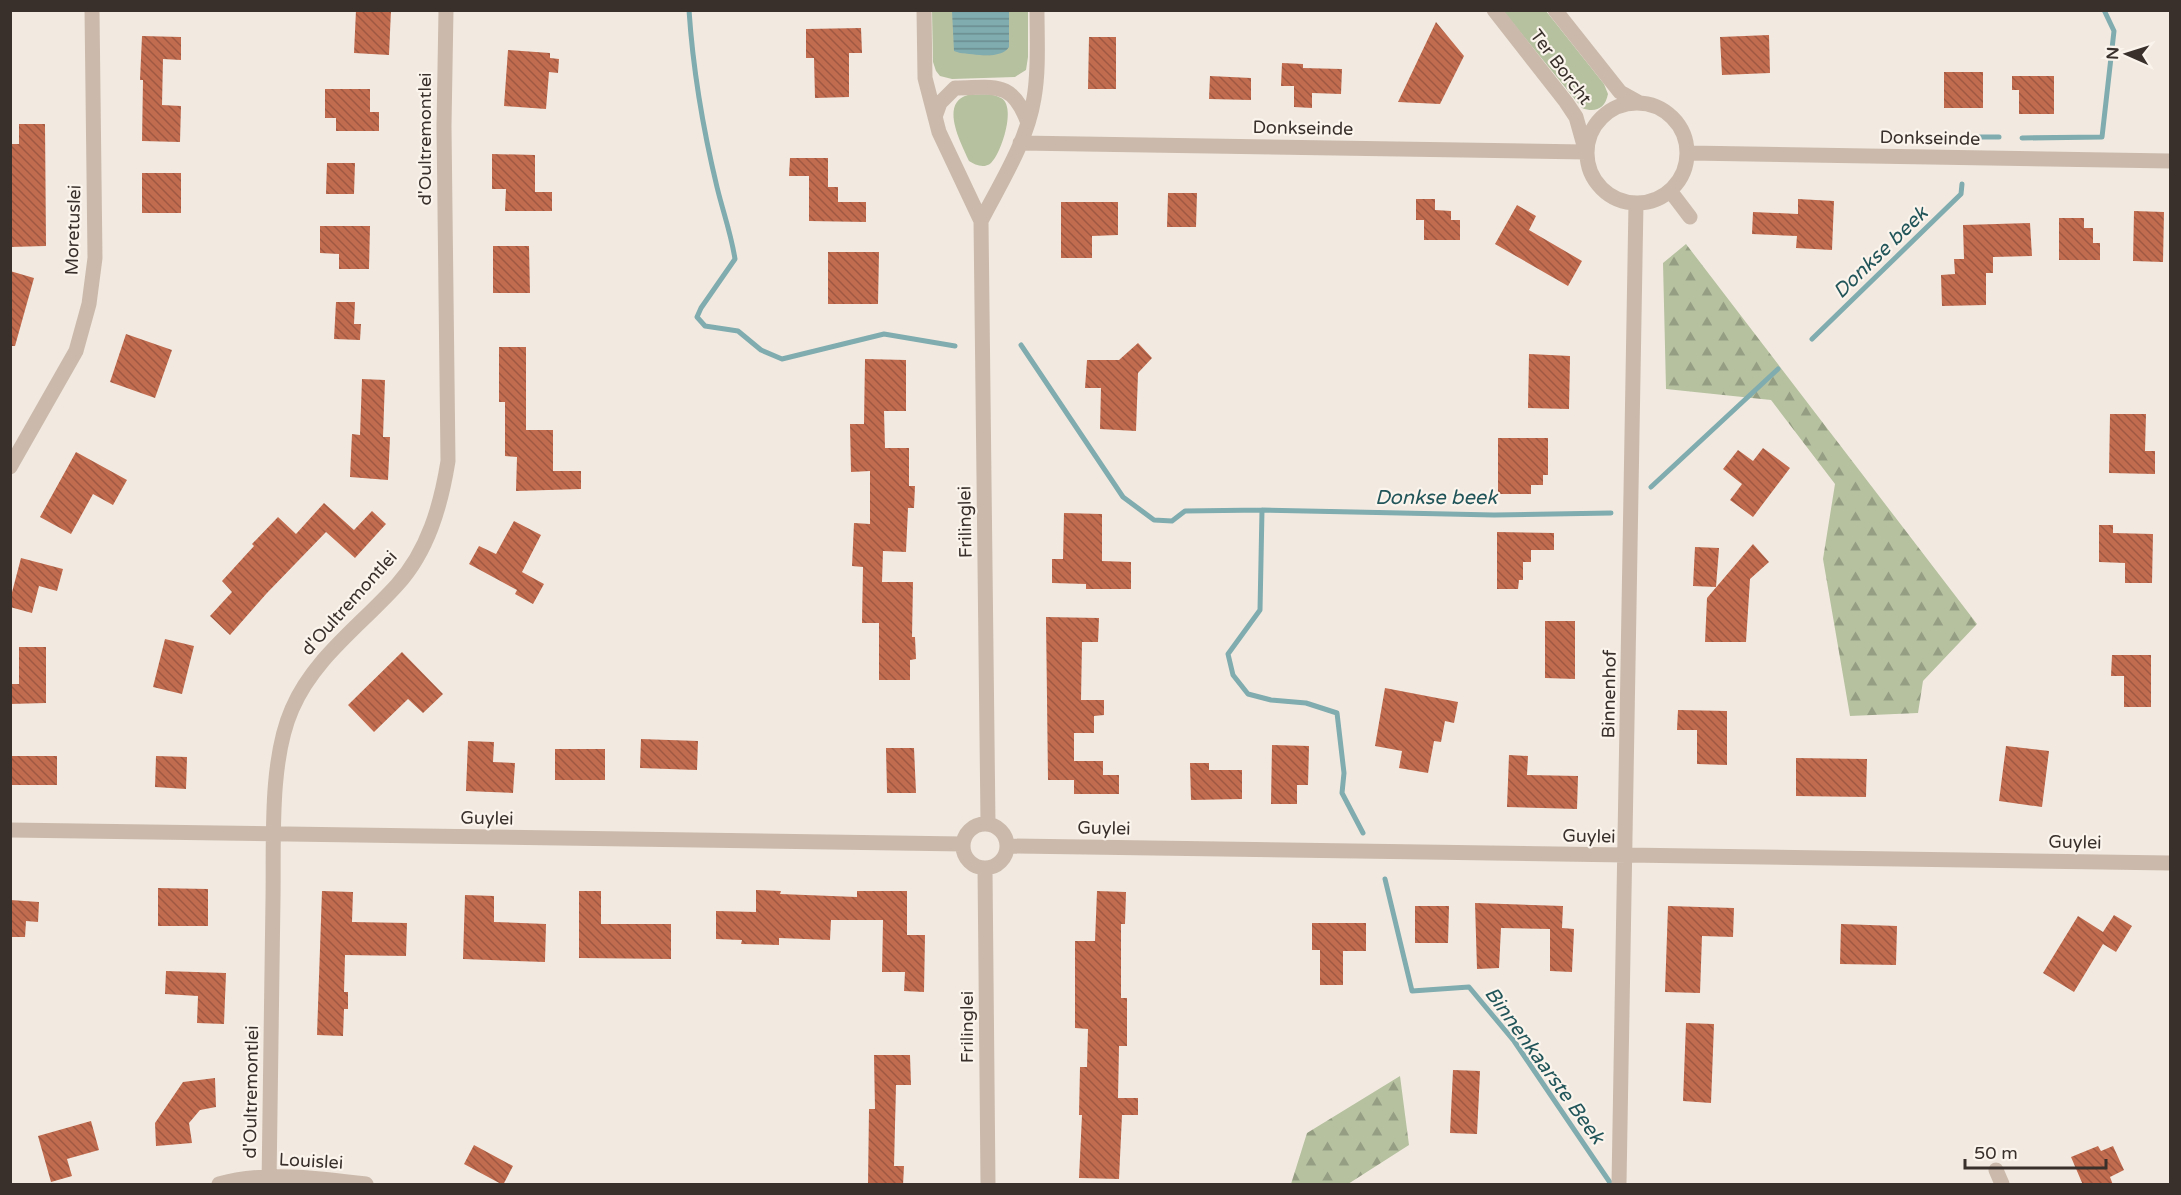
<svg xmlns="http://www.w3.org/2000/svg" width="2181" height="1195" font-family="'Varela Round',sans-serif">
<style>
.green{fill:#b6c1a0}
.forest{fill:url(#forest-firs)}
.water{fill:url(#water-rules)}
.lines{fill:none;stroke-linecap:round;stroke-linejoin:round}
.stream{stroke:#80acaf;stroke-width:5}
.building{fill:url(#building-back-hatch)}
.minor{stroke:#cbbaac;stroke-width:15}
.labels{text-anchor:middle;stroke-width:4.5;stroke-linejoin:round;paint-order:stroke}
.street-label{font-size:18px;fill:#392f2b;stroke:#faf4ed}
.water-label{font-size:20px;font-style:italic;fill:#215559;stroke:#faf4ed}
</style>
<defs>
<pattern id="forest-firs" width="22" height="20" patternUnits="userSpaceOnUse" patternTransform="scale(1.5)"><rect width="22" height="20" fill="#b6c1a0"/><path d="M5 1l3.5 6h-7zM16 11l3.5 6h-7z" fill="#959d83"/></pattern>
<pattern id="water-rules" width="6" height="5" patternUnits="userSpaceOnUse" patternTransform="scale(1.5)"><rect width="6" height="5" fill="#80acaf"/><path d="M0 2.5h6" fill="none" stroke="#6a8c8f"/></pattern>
<pattern id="building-back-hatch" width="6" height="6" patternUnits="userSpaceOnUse" patternTransform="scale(1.5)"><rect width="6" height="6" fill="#c26c4f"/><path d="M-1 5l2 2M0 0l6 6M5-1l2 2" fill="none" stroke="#9f5942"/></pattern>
</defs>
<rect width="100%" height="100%" fill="#f2eae0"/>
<path class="green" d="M932,11H1028V57L1026,70L1015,77L952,79L940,76L936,71L933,62Z
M1503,11H1546L1604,84L1608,94C1605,109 1595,113 1582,108Z
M968,95C979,95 991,92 1001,98C1017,106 1001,154 991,163C984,169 975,165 969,161C961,143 939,103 968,95Z"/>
<path class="forest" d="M1686,244L1977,624L1923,681L1918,713L1850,716L1823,559L1835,484L1771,400L1666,389L1663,263Z
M1400,1076L1409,1145L1348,1184H1291L1307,1133Z"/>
<path class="water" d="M952,11H1009V47C1001,60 974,54 960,53L954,51Z"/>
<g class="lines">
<path class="stream" d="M689,10C693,70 703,129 717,187C723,212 731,233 735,259L701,308L697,317L705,326L738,331L761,350L782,359L884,334L955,346
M1964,137H1999
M2022,138L2102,137L2114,31L2104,10
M1812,339L1961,194L1962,184
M1021,345L1123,497L1154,520L1172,521L1185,511L1262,510L1260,610L1228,654L1233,675L1248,694L1271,700L1306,703L1337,713L1344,773L1342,793L1363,833
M1651,487L1778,369
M1262,510L1494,515L1611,513
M1385,879L1412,991L1469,987L1514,1041L1611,1184"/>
</g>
<path class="building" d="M356,10H391L389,55L354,53Z
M1436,22L1464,56L1440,104L1398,102Z
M861,28L862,53H849V97L815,98L814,58H806V29Z
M1769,35L1770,73L1722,75L1720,37Z
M142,36L181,37V60L163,59L162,105L181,106L180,142L142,141L143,80H140Z
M1089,37H1116V89H1088Z
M508,50L550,53V58L559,59L558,73L549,72L546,109L504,106Z
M1282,63L1303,64V68L1342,69L1341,94L1312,93V108L1294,107V86H1281Z
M1944,72H1983V108H1944Z
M1210,76L1251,78V100L1209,99Z
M2012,76H2054V114H2019V90H2012Z
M325,89H370V112H379V131H336V118H325Z
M19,124H45L46,246L10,247V144H19Z
M492,154L535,155V192H552V211H505L506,189H492Z
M790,158H828V187H838V202H866V222L809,221V176H789Z
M327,163H355L354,194H326Z
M142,173H181V213H142Z
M1168,193H1197L1196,227H1167Z
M1416,199H1435V210L1451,211V220H1460V240H1424V220H1416Z
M1798,199L1834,201L1832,250L1796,248L1797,236L1752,234L1753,212L1798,214Z
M1061,202H1118V235L1092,236V258H1061Z
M1517,205L1536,216L1529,230L1582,261L1568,286L1495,244Z
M2134,211L2164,212L2163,262L2133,261Z
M2059,218H2084V228H2093V243H2100V260H2059Z
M2030,223L2032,256L1993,257V273H1986V305L1942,306L1941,275L1955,274L1954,259H1964L1963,225Z
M320,226H370L369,269H339V254L320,253Z
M493,246H529L530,293H493Z
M828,252H879L878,304H828Z
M10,271L34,278L15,346H10Z
M336,302H355L354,324H361L360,340L334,339Z
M126,334L172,350L155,398L110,382Z
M1138,343L1152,358L1138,373L1136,431L1100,429L1101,388H1085L1087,360H1119Z
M499,347H526V430H553V471H581V489L516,491L517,457L505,456V402H499Z
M1529,354L1570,356L1569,409L1528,408Z
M865,359L906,360V411H884L885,448H909V486H915L914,508H908L906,552L883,551L882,582H913L912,637H915L916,659L910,660V680H879V623H862L863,567L852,566L854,523L870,524V471L851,472L850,424H864Z
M362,379L385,380L383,437H390L388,480L350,477L352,434L360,435Z
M2110,414H2146L2145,451H2155V474L2109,473Z
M1498,438H1548V475H1543V485H1531V494H1498Z
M1763,448L1790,468L1753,517L1730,500L1742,484L1723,469L1738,450L1753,461Z
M76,452L127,480L113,505L93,494L71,534L40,517Z
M324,503L354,530L372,511L386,524L355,558L326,532L267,593L230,635L210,616L232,592L222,581L254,546L252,544L278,517L296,534Z
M1064,513L1102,514V561L1131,562V589H1086V584L1052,583V559H1063Z
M514,521L541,535L522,572L544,584L533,604L515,594L517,590L469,564L479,546L496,554Z
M2099,525H2113V533L2153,534L2152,583H2125V563L2099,562Z
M1497,532L1554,533V550H1531V562H1523V580H1519L1518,589H1497Z
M1753,544L1769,562L1750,579L1746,642H1705L1707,598Z
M1695,547L1719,548L1716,587L1693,586Z
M21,558L63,569L57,591L39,586L32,613L10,607V600Z
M1046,617L1099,618L1098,642H1082L1081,700H1104V715L1094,716V733H1074V761H1103V775H1119V794H1074V780H1048Z
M1545,621H1575V679L1545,678Z
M165,639L194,646L182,694L153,687Z
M19,647H46V703L10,704V684H19Z
M402,652L443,694L423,713L408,699L374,732L348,705Z
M2112,655H2151V707H2124V676H2111Z
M1385,688L1458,702L1454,723L1445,721L1441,742L1434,741L1428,773L1399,768L1402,751L1375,746Z
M1678,710L1727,711V765L1697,764V730H1677Z
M641,739L698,741L697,770L640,768Z
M468,741L494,742L493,762L515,763L513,793L466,791Z
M1272,745L1309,746L1308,785H1297V804H1271Z
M2006,746L2049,751L2042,807L1999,801Z
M886,748H914L916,793H887Z
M555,749H605V780H555Z
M1509,755L1528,756L1527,775L1578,776L1577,809L1507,807Z
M10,756H57V785H10Z
M156,756L187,757L186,789L155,787Z
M1796,758L1867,759L1866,797L1796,796Z
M1190,763H1209V770H1242V799L1191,800Z
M158,888L208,889V926H158Z
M756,890L781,891L780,894L857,897V891H907V935H925L924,992L904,991L905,972H882L883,920H831L830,940L779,938V945L741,944L742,940L716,939V911L756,912Z
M322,891L353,892L352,922L407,923L406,956L345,955L344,992H348V1009H344L343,1036L317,1035Z
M579,891H601V924H671V959L579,958Z
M1097,891L1126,892L1125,924H1121V998H1127V1046H1119L1118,1098H1138V1115H1122L1119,1179L1079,1178L1082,1115H1079L1080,1067H1087L1088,1029L1075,1028V941H1095Z
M465,895L494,896V922L546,924L545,962L463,959Z
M10,900L39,902L38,922L26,921L25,937H10Z
M1475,903L1563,906L1562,928L1574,929L1572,972L1550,971V929L1501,928L1499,968L1477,969Z
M1415,906H1449L1448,943H1415Z
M1668,906L1734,908L1733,937L1702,936L1700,993L1665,992Z
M2114,915L2132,926L2116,952L2103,944L2074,992L2043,973L2078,916L2103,932Z
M1312,923H1366V951H1343V985H1320V950H1312Z
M1841,924L1897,926L1896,965L1840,964Z
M166,971L226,973L224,1024L197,1023L198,996L165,994Z
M1686,1023L1714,1024L1711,1103L1683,1101Z
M874,1055H910L911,1085H896L894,1166H904L903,1185H868L869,1109H875Z
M1453,1070L1480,1071L1477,1134L1450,1133Z
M215,1078L216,1107L200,1110L189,1123L192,1143L156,1146L155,1123L183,1082Z
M91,1121L99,1150L67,1159L72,1176L51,1182L38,1136Z
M474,1145L513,1166L503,1185L464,1164Z
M2098,1146L2101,1151L2113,1146L2124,1170L2110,1177L2113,1185H2083L2071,1157Z"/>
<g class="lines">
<path class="minor" d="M924,10L925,78L939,132L981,221L988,823
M1494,10L1566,102L1576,117L1585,149
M1555,10L1620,92L1638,102
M1587 153a50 50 0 1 1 100 0a50 50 0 1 1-100 0Z
M935,117L940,103L955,88C994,88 1012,79 1028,123
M1020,143L1586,152
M1689,153L2170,161
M1671,192L1690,217
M981,221C1001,182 1027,142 1034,98C1039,70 1037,39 1037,10
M10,467L76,351L89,304L95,258L92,10
M963 846a22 22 0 1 1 44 0a22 22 0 1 1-44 0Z
M10,830L963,844
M1008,846L2170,863
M985,868L988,1184
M1996,1170L2002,1184
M219,1184C264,1171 320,1178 366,1184
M269,1184C270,1089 272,994 273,898C274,842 269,761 292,709C314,658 360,626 397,585C428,551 441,505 448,461L444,126L446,10
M1619,1184L1636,203"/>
</g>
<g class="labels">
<g class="street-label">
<text transform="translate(1561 67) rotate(53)" y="6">Ter Borcht</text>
<text transform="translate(1303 128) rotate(1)" y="6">Donkseinde</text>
<text transform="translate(1930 138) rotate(1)" y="6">Donkseinde</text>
<text transform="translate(425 139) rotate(-90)" y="6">d'Oultremontlei</text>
<text transform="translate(73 230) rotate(-88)" y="6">Moretuslei</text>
<text transform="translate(965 522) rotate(-91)" y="6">Frilinglei</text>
<text transform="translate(349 603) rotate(-48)" y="6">d'Oultremontlei</text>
<text transform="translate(1609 694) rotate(-89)" y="6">Binnenhof</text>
<text transform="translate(487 818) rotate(1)" y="6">Guylei</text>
<text transform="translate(1104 828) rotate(1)" y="6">Guylei</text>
<text transform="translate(1589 836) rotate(1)" y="6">Guylei</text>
<text transform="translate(2075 842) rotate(1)" y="6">Guylei</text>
<text transform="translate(967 1027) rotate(-90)" y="6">Frilinglei</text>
<text transform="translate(251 1092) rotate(-89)" y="6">d'Oultremontlei</text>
<text transform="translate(311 1161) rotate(3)" y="6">Louislei</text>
</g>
<g class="water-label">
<text transform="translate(1880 252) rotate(-44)" y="7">Donkse beek</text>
<text x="1436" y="504">Donkse beek</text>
<text transform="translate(1545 1065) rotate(54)" y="7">Binnenkaarste Beek</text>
</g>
</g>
<rect width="2181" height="1195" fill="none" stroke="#392f2b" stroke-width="24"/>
<g transform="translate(2127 54) rotate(273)" stroke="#faf4ed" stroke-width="4.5" paint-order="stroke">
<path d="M0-4.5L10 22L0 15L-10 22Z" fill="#392f2b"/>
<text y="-9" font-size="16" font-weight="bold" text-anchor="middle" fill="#392f2b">N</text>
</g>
<path d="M1965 1159v9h141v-9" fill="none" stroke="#392f2b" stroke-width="3"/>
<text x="1974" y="1159" font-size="18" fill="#392f2b" stroke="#faf4ed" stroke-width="4.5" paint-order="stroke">50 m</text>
</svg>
